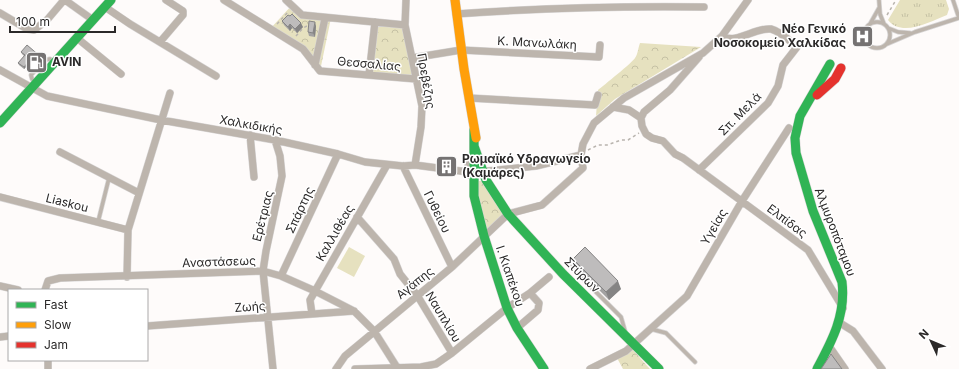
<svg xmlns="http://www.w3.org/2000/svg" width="959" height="369" font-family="Inter,sans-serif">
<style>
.grass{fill:url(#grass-tufts)}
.forest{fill:url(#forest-crowns)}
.garden{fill:#e6e1bf}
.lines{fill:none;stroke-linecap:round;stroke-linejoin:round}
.lane-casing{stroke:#d7d5d5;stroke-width:5}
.street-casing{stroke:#d7d5d5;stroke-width:8}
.fast-casing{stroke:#d7d5d5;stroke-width:10}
.slow-casing{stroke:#d7d5d5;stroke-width:10}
.jam-casing{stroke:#d7d5d5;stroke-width:10}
.path{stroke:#b9b4ae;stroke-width:1.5;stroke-dasharray:3 3;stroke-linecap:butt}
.lane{stroke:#bdb5ad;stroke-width:3.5}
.street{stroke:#bdb5ad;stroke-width:7}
.fast{stroke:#30b455;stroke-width:9}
.slow{stroke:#ff9f0a;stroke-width:9}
.jam{stroke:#e5322d;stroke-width:9}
.wall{fill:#a3a2a2}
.shaded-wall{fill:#858484}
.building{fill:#bebcbc;stroke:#858484}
.labels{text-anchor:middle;stroke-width:3;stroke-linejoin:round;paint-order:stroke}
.poi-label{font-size:12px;font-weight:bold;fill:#2b2929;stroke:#fff;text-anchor:start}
.street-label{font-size:12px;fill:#2b2929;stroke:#fff}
</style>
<defs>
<pattern id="grass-tufts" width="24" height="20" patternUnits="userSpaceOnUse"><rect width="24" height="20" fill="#e6e1bf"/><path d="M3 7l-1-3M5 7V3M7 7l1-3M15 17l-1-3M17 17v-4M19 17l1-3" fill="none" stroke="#c5c1a4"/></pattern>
<pattern id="forest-crowns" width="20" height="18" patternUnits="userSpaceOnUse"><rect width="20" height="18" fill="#e6e1bf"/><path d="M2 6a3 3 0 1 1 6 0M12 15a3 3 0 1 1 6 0" fill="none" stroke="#c5c1a4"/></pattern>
</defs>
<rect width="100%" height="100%" fill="#fefbfa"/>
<path class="grass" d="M900,0H946L949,9L947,15C931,21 902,38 888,20Z"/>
<path class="forest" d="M292,5L302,15L331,18L320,71L303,49L270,29Z
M375,22L405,25L416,79L369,75Z
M640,43L701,47L615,99L596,116L598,90C603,86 633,62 635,58C638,54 638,48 640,43Z
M486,180L508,214L484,236L473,182Z
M632,349L650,369H623L617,358Z"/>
<path class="garden" d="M349,247L365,256L354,277L337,268Z"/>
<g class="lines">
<defs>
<path id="lane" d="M879,0L880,14L884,24
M953,0L959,18
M864 35a13 13 0 1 1 26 0a13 13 0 1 1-26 0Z
M870,24L879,8
M888,28L898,32L910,33
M887,44L915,32L959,18
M32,79L31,75L45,60L50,59
M98,222L109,178
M571,267L621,317L625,331
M651,329L666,333L695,362"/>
<path id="street" d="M65,0L93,20
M224,0L303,49L320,71L416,79
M286,0L302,15L405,25
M406,0L405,25L422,106L421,127L415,165
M105,7L130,24L216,76
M0,13L27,29L34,30L47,20L64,0
M456,14C539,8 621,6 704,7
M77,38L121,74
M160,42L183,15V11L166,0
M699,57L670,90L644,112L641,118L642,126L646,134L652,138L663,141L675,154L683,158L808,250L843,308
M412,58L461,50L599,57L600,45
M315,65L325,18
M0,70L47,96L161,120L275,140L338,154L365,162L403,166L415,165L468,172
M369,75L375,22
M469,98L595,105L598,95
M613,107L629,110L641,118
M250,135L254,177
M60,152L139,193
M403,166L452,267
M699,170L768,103L778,86L783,65L797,47C790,41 780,31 771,29C755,27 736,45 722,36
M488,171L536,166L581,155
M469,175L468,163L473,155
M0,197L128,230
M357,217L394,259L400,274L417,295L452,353
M281,276L338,154
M127,277L128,230L170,93
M0,286L18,290
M45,290L48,281L60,278L263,271L281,276L315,291L354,311L374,331L398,369
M530,293L549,277
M312,314L310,300L387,165
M840,323L853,331L882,369
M147,326L354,311
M0,337L9,336
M829,346L845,369
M48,360V369
M273,369L263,271L266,251L282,176L280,156L275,140
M336,369L345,356L452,267L508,214L542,205L583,168L581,155L583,144L594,123L624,98L703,53L722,36L748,0
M355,369L421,367L436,364L452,353L507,308L530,293L539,303L538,310L517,328
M590,369L626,351L687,296L742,201L789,128"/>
<path id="fast" d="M0,123L111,0
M474,130V146L486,180L508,214L563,274L659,369
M474,146V196L484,236L507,308L517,328L544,369
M817,369C832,341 846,315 842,282L813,211L796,153L795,138L800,116L830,64"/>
<path id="slow" d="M455,0L464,69L476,138"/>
<path id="jam" d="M817,95L835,79L841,68"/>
</defs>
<use href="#lane" class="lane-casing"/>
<use href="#street" class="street-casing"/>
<use href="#fast" class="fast-casing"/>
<use href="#slow" class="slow-casing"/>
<use href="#jam" class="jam-casing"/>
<path class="path" d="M887,15L896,0
M277,24L289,11
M296,36L303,28L309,25
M588,150L598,145H607L621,140H628L639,133"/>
<use href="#lane" class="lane"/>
<use href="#street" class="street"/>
<use href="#fast" class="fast"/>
<use href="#slow" class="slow"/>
<use href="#jam" class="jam"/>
</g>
<path class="wall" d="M282,21L303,27L297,33L292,28L290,31L284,25Z
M316,26L315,37L309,36L308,32Z
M21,52L42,59L35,66L31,62L24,69L19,65L18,63L24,56L22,54Z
M573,259L621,289L609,300L576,267Z"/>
<path class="shaded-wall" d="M315,22L316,26L315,37L313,33Z
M301,23L303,27L297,33L295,29Z
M290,24L292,28L290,31L288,27Z
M41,57L42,59L35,66L34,64Z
M30,60L31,62L24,69V67Z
M618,281L621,289L609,300L606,292Z"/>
<path class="building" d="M292,14L301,23L295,29L290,24L288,27L282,21L288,15L290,16Z
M309,21L315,22L313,33L308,32Z
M27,45L41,57L34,64L30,60L24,67L18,63L25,55L21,52Z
M585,247L618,281L606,292L573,259Z
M831,354L842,369H821Z"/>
<defs>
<symbol id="hospital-square" viewBox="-11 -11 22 22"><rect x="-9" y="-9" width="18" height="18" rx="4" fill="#757272" stroke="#fff"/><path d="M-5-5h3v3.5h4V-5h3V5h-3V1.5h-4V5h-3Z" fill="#fff"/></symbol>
<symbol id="fuel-square" viewBox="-11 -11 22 22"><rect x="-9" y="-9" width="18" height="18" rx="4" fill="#757272" stroke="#fff"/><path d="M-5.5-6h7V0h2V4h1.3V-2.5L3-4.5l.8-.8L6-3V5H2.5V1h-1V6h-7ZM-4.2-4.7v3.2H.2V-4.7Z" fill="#fff"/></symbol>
<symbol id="building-square" viewBox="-11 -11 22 22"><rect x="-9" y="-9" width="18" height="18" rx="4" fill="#757272" stroke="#fff"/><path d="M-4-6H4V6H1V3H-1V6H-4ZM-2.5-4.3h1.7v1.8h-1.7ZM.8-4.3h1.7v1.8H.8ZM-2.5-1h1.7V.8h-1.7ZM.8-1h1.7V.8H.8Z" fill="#fff"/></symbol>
</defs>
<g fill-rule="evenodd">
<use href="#hospital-square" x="850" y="24" width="25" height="25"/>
<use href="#fuel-square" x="24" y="50" width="25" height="25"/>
<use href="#building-square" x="434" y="154" width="25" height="25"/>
</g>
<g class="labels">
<g class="poi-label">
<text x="846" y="33" text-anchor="end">Νέο Γενικό<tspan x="846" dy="14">Νοσοκομείο Χαλκίδας</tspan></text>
<text x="52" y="66">AVIN</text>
<text x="462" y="163">Ρωμαϊκό Υδραγωγείο<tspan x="462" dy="14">(Καμάρες)</tspan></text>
</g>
<g class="street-label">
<text transform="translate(537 43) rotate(3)" y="4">Κ. Μανωλάκη</text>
<text transform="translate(369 64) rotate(5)" y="4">Θεσσαλίας</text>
<text transform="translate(426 81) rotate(80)" y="4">Πρεβέζης</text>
<text transform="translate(740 114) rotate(-45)" y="4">Σπ. Μελά</text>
<text transform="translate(251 125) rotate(10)" y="4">Χαλκιδικής</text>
<text transform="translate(67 203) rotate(14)" y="4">Liaskou</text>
<text transform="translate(300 210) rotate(-65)" y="4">Σπάρτης</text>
<text transform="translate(437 212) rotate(64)" y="4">Γυθείου</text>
<text transform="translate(263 216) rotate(-76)" y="4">Ερέτριας</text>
<text transform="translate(787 221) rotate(37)" y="4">Ελπίδας</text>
<text transform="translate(714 227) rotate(-60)" y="4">Υγείας</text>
<text transform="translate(835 232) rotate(69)" y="4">Αλμυροπόταμου</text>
<text transform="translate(335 233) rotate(-60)" y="4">Καλλιθέας</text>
<text transform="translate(219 262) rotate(-2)" y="4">Αναστάσεως</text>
<text transform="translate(582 275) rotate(45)" y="4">Στύρων</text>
<text transform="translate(510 276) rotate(71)" y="4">Ι. Κιαπέκου</text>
<text transform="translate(415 283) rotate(-39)" y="4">Αγάπης</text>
<text transform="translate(250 307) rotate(-4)" y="4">Ζωής</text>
<text transform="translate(443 317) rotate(59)" y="4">Ναυπλίου</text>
</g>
</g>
<rect x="8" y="289" width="140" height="72" fill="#ffffff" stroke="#aaa9a9"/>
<rect x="16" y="302" width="20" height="6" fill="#30b455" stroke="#aaa9a9"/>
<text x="44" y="309" font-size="12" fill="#2b2929">Fast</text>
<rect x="16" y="322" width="20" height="6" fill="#ff9f0a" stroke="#aaa9a9"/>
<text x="44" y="329" font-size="12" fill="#2b2929">Slow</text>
<rect x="16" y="342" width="20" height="6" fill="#e5322d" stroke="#aaa9a9"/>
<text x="44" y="349" font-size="12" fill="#2b2929">Jam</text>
<g transform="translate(931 341) rotate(314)" stroke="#ffffff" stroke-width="3" paint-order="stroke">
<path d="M0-3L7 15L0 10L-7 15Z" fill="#2b2929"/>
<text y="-6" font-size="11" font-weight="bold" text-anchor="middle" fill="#2b2929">N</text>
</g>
<path d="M10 26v6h105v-6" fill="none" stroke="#2b2929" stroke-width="2"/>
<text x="16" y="26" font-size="12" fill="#2b2929" stroke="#ffffff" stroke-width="3" paint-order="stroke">100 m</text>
</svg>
